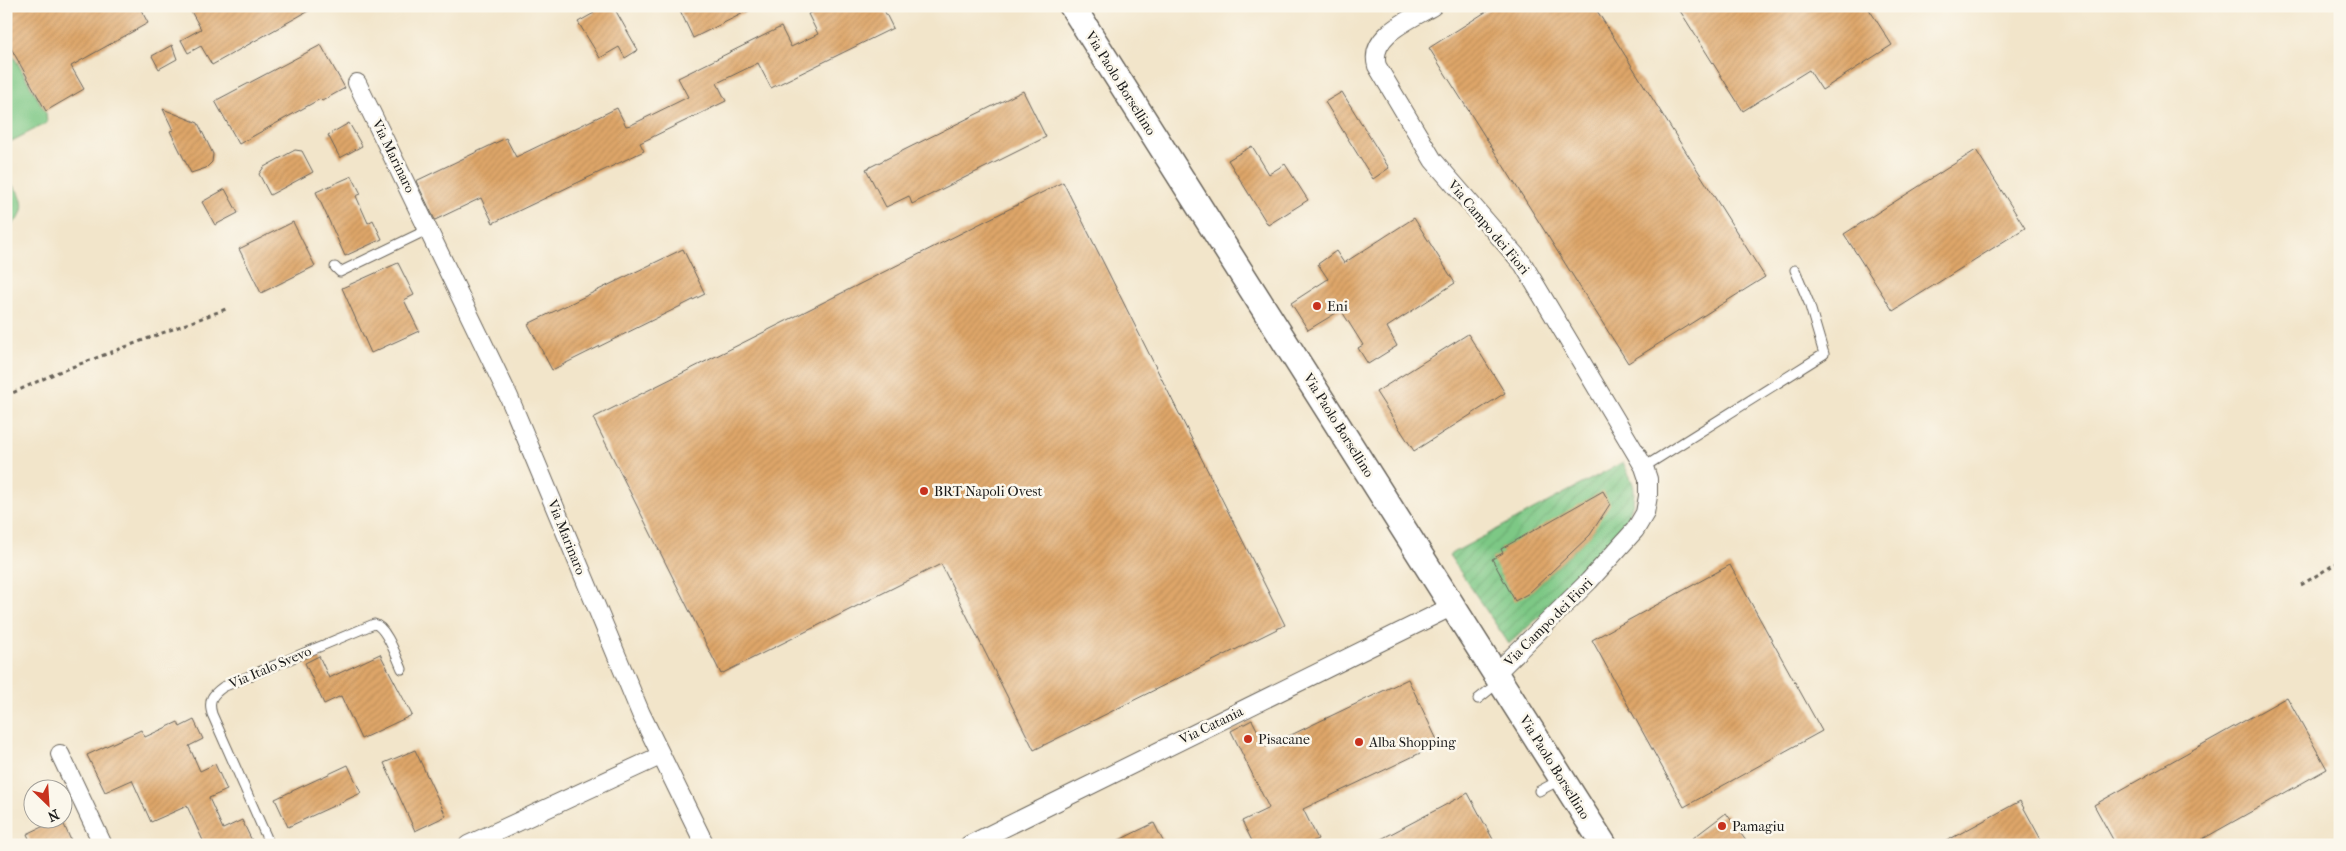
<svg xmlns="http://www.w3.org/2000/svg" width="2346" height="851" font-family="'IM FELL French Canon',serif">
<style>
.grass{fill:#7dc885;stroke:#4c7250}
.garden{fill:url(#garden-furrows);stroke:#4c7250}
.building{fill:url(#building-hatch)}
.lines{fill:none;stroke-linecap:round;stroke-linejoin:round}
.lane-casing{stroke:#676259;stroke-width:11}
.street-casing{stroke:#676259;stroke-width:20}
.secondary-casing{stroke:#676259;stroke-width:28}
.path{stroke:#676259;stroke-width:3;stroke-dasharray:4 4;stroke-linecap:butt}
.lane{stroke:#fff;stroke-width:9}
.street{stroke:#fff;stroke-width:18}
.secondary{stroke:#fff;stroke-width:25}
.poi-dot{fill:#c8321e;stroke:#fbf7ec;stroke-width:2}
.labels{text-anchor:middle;stroke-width:5;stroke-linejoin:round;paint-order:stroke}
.street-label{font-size:14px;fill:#1c1c1c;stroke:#fbf7ec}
.poi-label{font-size:14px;fill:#1c1c1c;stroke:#fbf7ec;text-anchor:start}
</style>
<defs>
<pattern id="garden-furrows" width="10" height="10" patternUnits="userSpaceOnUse" patternTransform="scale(1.25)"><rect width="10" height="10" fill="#7dc885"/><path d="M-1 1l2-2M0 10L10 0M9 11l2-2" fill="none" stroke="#6bab72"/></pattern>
<pattern id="building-hatch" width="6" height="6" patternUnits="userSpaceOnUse" patternTransform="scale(1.25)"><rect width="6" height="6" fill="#dea669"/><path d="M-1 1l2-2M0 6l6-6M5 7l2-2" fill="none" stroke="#be8e5a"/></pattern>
</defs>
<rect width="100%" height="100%" fill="#fbf7ec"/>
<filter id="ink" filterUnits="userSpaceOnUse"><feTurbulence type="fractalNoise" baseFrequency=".02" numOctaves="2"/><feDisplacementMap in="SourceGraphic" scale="10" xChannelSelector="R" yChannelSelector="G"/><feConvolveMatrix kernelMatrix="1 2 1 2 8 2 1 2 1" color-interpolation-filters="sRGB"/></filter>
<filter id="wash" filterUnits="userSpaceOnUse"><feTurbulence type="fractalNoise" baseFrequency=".0096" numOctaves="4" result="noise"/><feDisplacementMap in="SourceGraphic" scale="20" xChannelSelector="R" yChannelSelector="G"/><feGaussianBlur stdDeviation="1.12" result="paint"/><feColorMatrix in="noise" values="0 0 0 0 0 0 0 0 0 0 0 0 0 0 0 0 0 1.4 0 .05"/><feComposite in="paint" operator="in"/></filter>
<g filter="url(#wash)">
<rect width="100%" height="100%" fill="#f2e5ca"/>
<path class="grass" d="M6,43L46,113L47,123L6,144Z
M6,175C8,182 14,186 18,192C28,206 21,221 6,228Z"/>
<path class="garden" d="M1623,462C1626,470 1634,482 1634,490C1636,540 1544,611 1509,644L1449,555Z"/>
<g id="blocks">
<path class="building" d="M6,6H139L148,23L71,66L84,89L46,111L6,39Z
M188,6H317L212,65L201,46L188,53L181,40L201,29Z
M591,6H613L638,50L625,58L619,47L600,58L578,22L594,13Z
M678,6H758L693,38Z
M823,6H882L893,28L771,88L758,63L717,83L726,101L640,143L644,151L493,223L481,198L435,220L416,181L506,138L516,157L617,108L626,126L631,125L688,97L678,78L781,27L791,47L818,34L808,14Z
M1495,6H1594L1765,277L1628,363L1429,48Z
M1677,6H1867L1892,45L1822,90L1809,70L1743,111Z
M172,45L177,59L159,69L152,56Z
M321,45L345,88L322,101L320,99L239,144L215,101Z
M1023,91L1046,137L912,204L909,196L886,207L866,169Z
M1342,92L1389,168L1373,179L1325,102Z
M163,109L198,123L213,154L212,162L206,168L191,173L170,131L173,130Z
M349,123L362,146L340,158L328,135Z
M1252,146L1269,174L1285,164L1308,200L1268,225L1228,160Z
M295,150L302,151L313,172L270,195L259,174L264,167Z
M1976,150L2025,228L1893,311L1844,234Z
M352,176L361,194L356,196L368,223L373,220L382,239L345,256L316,192Z
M1063,182L1285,625L1034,750L941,564L721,674L593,418Z
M225,189L238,213L215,225L202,202Z
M1414,218L1455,283L1387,327L1397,346L1368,364L1358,348L1363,345L1341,310L1308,330L1291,303L1328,279L1318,264L1336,251L1344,263Z
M293,222L315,266L261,293L239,249Z
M683,249L705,294L552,370L528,324Z
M398,263L414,295L404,300L419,331L371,353L342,288Z
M1468,334L1505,393L1414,451L1376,392Z
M1603,491L1610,504L1590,535L1529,593L1515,601L1492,559L1503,553L1501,549Z
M1730,565L1822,731L1684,807L1592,640Z
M380,654L412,715L361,739L341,696L324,704L305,663L319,656L329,678Z
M1408,679L1439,744L1303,809L1318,839L1305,845H1254L1242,821L1269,808L1231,731L1252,720L1266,747Z
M2287,697L2327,769L2192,845H2116L2094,805Z
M194,720L203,739L189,746L200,771L215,764L227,790L209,798L223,829L242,820L254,845H205L187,806L151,822L132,780L105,792L87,755L141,730L145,737L178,722L180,727Z
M415,750L446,816L415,831L384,763Z
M348,765L361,793L288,827L275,799Z
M1468,793L1496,845H1370Z
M2020,801L2044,845H1939Z
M1726,813L1749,845H1684Z
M61,818L73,845H32L27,834Z
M1154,823L1165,845H1109Z"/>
</g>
</g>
<g filter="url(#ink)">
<use href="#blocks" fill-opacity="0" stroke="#676259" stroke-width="1"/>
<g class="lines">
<defs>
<path id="lane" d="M335,267L340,272L429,229
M1644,467L1824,354L1809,303L1795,270
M1478,699L1499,682
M1539,791L1560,780
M270,845L212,714C208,700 212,695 223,687L374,624C386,626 397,658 402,669"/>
<path id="street" d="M1433,6C1412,19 1368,35 1377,66L1433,160L1523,264L1644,467L1648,479V496L1645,513L1635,530L1589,581L1496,673
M357,83L509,397L641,714L705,845
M60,754L103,845
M468,845L660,756
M969,845L1453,606"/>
<path id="secondary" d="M1072,6L1604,845"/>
</defs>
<use href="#lane" class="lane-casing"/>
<use href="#street" class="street-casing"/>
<use href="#secondary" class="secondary-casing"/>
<path class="path" d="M6,396L56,373L226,309
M2301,585L2340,561"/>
<use href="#lane" class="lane"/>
<use href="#street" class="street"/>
<use href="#secondary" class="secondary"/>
</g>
</g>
<g class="poi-dot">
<circle cx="1317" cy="306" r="5"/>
<circle cx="924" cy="491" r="5"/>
<circle cx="1248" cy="739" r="5"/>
<circle cx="1359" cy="742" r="5"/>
<circle cx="1722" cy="826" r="5"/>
</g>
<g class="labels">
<g class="street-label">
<text transform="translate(1121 83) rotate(58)" y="5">Via Paolo Borsellino</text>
<text transform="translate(394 156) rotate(64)" y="5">Via Marinaro</text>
<text transform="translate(1489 227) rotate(50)" y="5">Via Campo dei Fiori</text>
<text transform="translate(1339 425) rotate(58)" y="5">Via Paolo Borsellino</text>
<text transform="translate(567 537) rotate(68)" y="5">Via Marinaro</text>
<text transform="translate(1548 622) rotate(-45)" y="5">Via Campo dei Fiori</text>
<text transform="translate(270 667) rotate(-23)" y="5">Via Italo Svevo</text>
<text transform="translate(1211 725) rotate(-26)" y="5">Via Catania</text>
<text transform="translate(1555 767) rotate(58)" y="5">Via Paolo Borsellino</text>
</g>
<g class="poi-label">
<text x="1327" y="311">Eni</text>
<text x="934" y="496">BRT Napoli Ovest</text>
<text x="1258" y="744">Pisacane</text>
<text x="1369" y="747">Alba Shopping</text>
<text x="1732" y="831">Pamagiu</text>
</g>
</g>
<rect width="2346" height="851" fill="none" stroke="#fbf7ec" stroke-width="25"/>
<g transform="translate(48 804) rotate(155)"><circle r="24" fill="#fbf7ec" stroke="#a29f99"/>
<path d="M0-4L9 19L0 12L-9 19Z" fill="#c8321e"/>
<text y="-8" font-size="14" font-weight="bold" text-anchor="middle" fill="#1c1c1c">N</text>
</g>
</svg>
